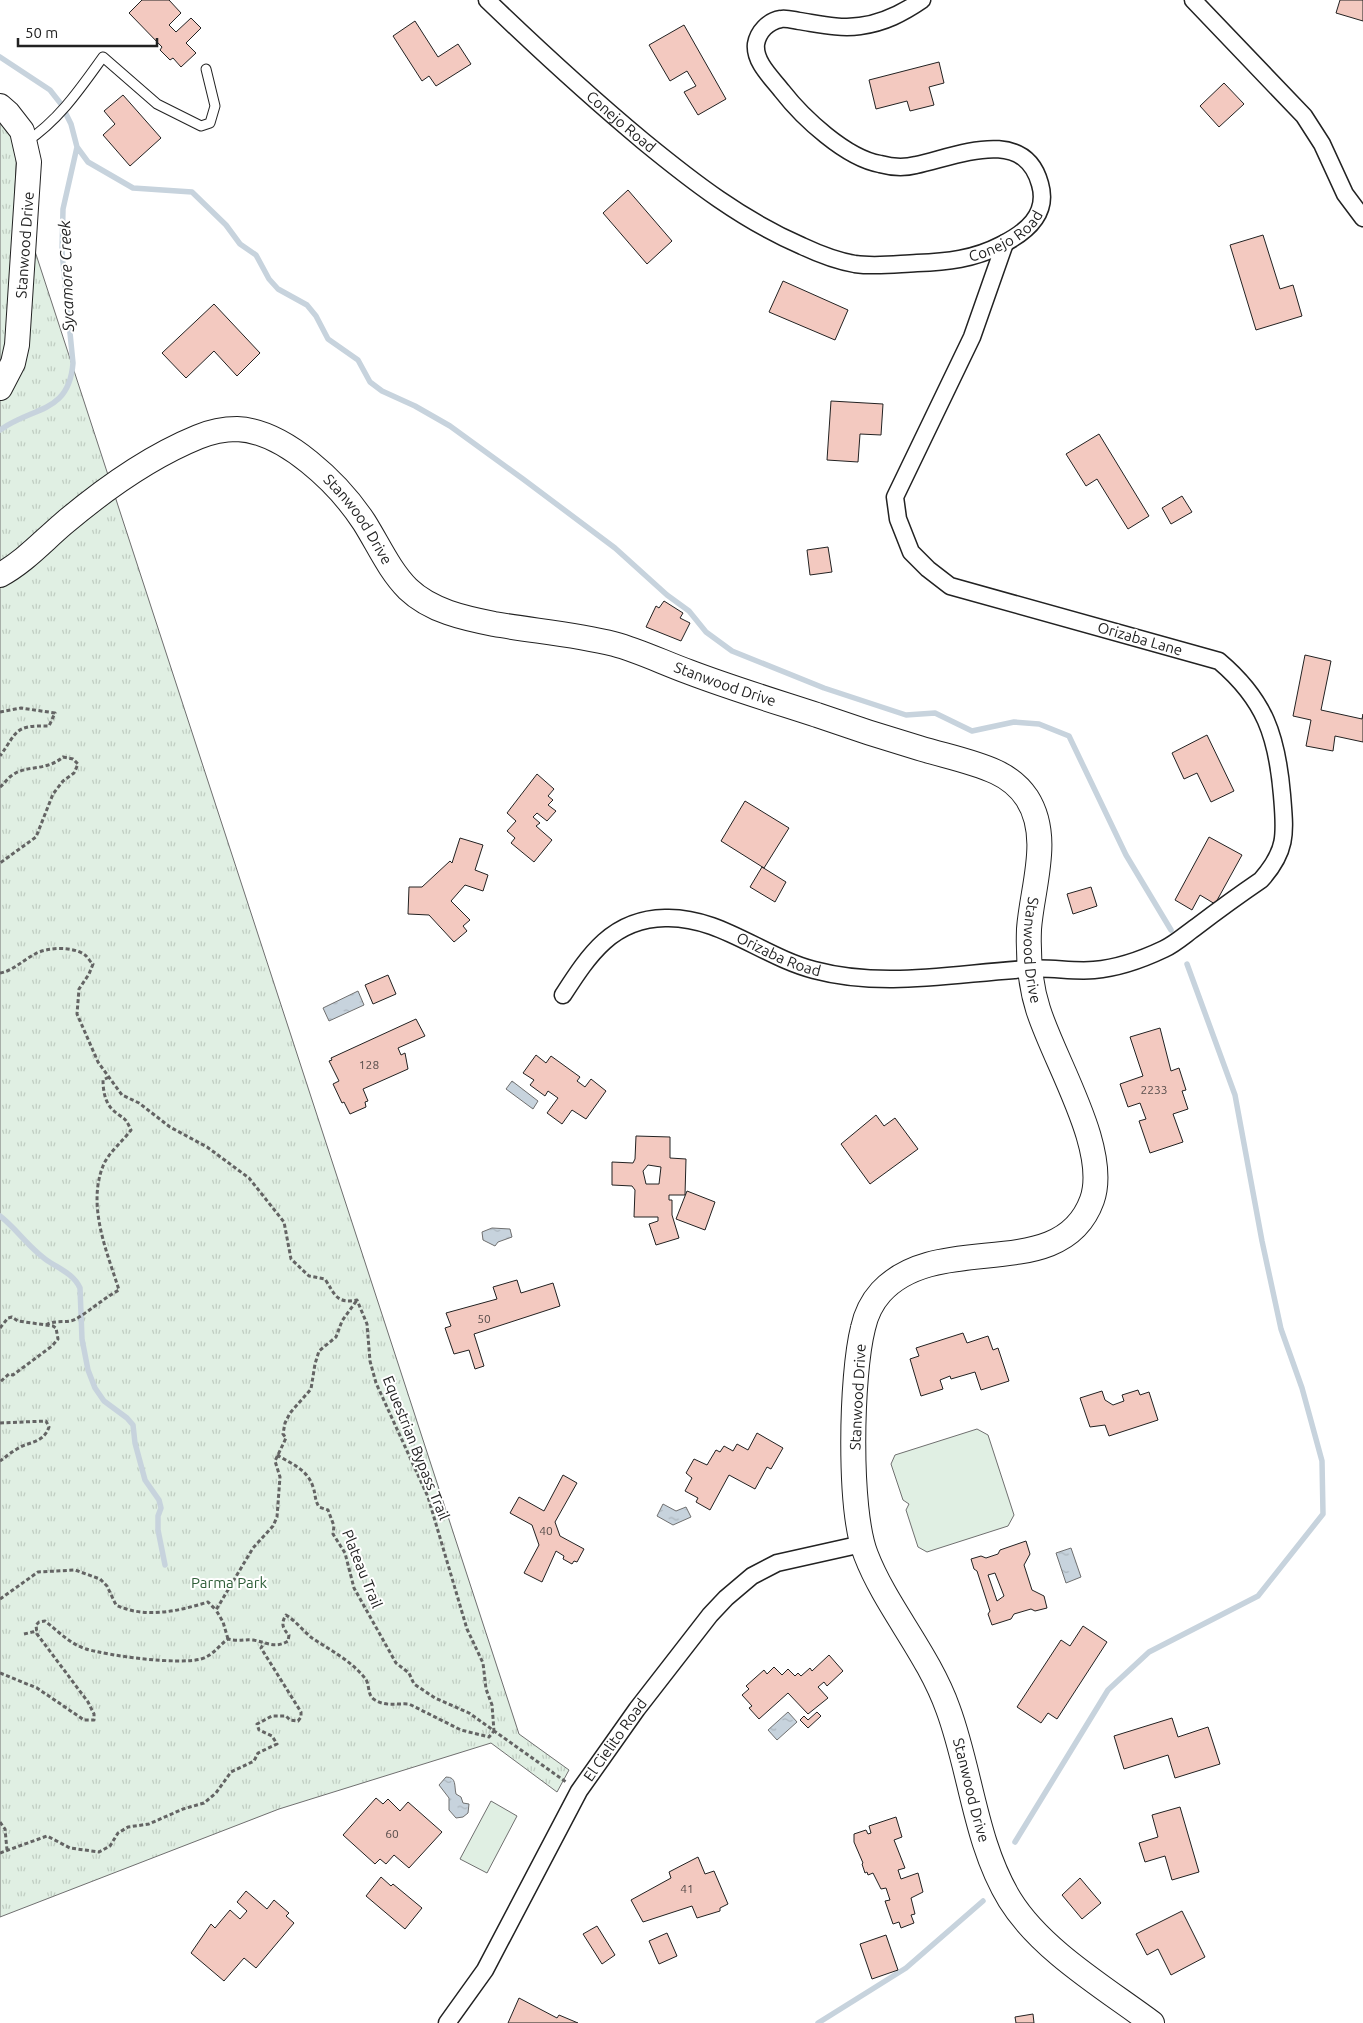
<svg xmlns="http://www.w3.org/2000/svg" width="1363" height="2023" font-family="Ubuntu,sans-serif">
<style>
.grass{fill:#e0efe3;stroke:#6f6f6f}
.park{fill:url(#park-tufts);stroke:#6f6f6f}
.water{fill:url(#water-ripples);stroke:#6f6f6f}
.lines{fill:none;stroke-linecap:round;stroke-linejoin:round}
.stream{stroke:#c7d3dd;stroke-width:5.5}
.building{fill:#f3c9c0;stroke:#222;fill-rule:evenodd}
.service-casing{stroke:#222;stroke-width:11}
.minor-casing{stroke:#222;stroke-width:19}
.secondary-casing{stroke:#222;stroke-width:26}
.path{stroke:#646464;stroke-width:3;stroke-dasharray:4 2.5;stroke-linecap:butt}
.service{stroke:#fff;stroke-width:9}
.minor{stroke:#fff;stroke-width:16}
.secondary{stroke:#fff;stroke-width:24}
.labels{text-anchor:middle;stroke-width:4;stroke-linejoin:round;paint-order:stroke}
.number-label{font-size:12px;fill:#564c4a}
.street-label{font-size:15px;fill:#222;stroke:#fff}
.park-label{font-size:15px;fill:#2f5e38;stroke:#fff}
.water-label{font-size:16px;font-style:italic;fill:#222;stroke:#fff}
</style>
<defs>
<pattern id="park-tufts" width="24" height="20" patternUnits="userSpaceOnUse" patternTransform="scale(1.25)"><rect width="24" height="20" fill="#e0efe3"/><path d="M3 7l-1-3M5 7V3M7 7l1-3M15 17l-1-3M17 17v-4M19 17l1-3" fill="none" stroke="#c0cdc2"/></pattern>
<pattern id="water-ripples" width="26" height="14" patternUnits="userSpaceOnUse" patternTransform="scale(1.25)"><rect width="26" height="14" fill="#c7d3dd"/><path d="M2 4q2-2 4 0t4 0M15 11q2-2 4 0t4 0" fill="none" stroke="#abb5bd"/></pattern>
</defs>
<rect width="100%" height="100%" fill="#fff"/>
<path class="grass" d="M977,1429L988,1435L1014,1515L1008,1526L927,1552L918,1547L906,1510L909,1504L903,1500L891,1464L895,1455Z
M491,1801L517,1816L487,1873L460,1859Z"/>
<path class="park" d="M0,115L18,124L15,190L519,1734L569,1770L557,1792L491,1743L279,1809L0,1917Z"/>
<path class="water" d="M358,991L364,1005L329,1021L323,1008Z
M512,1081L538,1101L533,1109L506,1089Z
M492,1228L510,1229L512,1237L498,1242L495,1246L483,1240L482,1232Z
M663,1504L676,1511L686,1507L691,1517L673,1525L657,1516Z
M1071,1548L1081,1577L1066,1583L1056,1553Z
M788,1712L797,1722L777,1740L768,1730Z
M446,1777C457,1777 454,1786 456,1794L461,1797L463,1803L469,1804L468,1813L463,1817L456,1818L449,1810V1798L439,1785Z"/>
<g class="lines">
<path class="stream" d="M0,57L50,90L61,104L71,124L77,147L63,209L62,252L73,363C69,414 33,406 0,430
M77,147L88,162L133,188L192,192L226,225L240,244L256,255L269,279L278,289L307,305L316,316L328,339L358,360L370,382L382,391L415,406L450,426L523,479L615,548L667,595L689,611L706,632L732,651L824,688L906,715L935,713L972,731L1014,722L1039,724L1069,736L1126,855L1171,930
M0,1216C18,1230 31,1251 51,1263C62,1270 74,1275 80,1288L82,1339L88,1370L95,1388L104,1401L127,1418L133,1425L135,1443L145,1480L159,1500L161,1508L158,1516V1530L165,1565
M1015,1842L1108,1690L1149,1652L1258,1596L1323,1514L1322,1461L1302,1388L1281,1329L1262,1241L1235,1095L1187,964
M818,2023L906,1968L983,1901"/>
</g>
<path class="building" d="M142,0H169L181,13L169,25L176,32L191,18L201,28L186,43L196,53L181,67L173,58L170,60L160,50L162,47L129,13Z
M1340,0H1363V21L1336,13Z
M415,21L438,57L458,44L471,64L436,86L429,76L422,81L393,36Z
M684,25L726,99L698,115L684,92L696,86L687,71L670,81L649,45Z
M939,62L944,83L929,87L934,105L910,111L907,101L876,109L869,80Z
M1224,83L1244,104L1219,127L1200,106Z
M123,95L161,138L130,166L103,135L115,124L104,111Z
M628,190L672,241L647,264L603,213Z
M1263,235L1280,289L1293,285L1302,316L1256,330L1230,245Z
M783,281L848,310L835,340L769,312Z
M214,304L260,353L237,376L214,351L186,378L162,353Z
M831,401L883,404L881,435L860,434L858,462L827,460Z
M1099,434L1149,516L1128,529L1097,479L1086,486L1066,454Z
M1182,496L1192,512L1171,524L1162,508Z
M828,547L832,572L810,575L807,550Z
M664,601L683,613L680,618L690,623L681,641L646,627L656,606L659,608Z
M1305,655L1331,661L1321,710L1362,719L1363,714V742L1335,736L1333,751L1306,746L1311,720L1293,716Z
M1207,735L1234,791L1211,802L1197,773L1184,779L1172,753Z
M537,774L554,789L548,796L553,800L548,805L556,811L547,821L537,813L533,817L540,823L536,826L552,840L534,862L511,843L515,838L507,831L516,821L507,813Z
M745,801L789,828L764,868L721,841Z
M1209,837L1242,855L1215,904L1200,895L1192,910L1175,900Z
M460,838L483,845L475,870L488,875L483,891L465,885L451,901L470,920L463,926L467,931L454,942L429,915L408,914L409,887H422L450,861L452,863Z
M762,867L786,882L775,902L750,887Z
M1091,887L1097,906L1073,914L1067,894Z
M388,975L396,994L373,1004L365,985Z
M416,1019L425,1036L398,1048L401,1055L405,1053L408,1069L363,1089L368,1101L365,1102L366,1107L350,1114L344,1102L342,1103L333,1084L339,1081L329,1061L332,1060L331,1058Z
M1160,1028L1171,1071L1179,1068L1186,1090L1182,1091L1188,1109L1173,1114L1183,1142L1150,1153L1139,1121L1146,1119L1140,1103L1128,1107L1120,1084L1143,1076L1130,1037Z
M536,1055L546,1063L551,1056L580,1077L577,1081L585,1087L591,1079L606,1091L586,1119L572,1110L562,1124L547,1113L558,1098L548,1091L545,1096L530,1085L534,1080L523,1073Z
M876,1115L884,1126L895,1118L918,1149L870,1184L841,1144Z
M636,1136L670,1137V1158L686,1159L685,1195H669V1200H672V1215L679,1238L656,1245L649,1224L658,1221V1217H634L635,1190L632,1186L612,1185V1162L633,1163L635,1159ZM648,1165L661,1167L659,1184H646L643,1171Z
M687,1191L715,1202L705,1230L676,1219Z
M517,1280L521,1293L553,1283L560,1306L474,1334L484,1366L475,1369L469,1350L454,1354L445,1328L451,1326L446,1313L497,1299L493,1287Z
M963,1333L967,1343L988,1336L993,1350L998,1348L1009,1381L981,1390L975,1372L951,1379L950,1376L940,1380L943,1389L921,1396L910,1359L919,1356L916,1348Z
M1138,1390L1140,1395L1149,1392L1158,1420L1109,1436L1105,1425L1090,1427L1080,1398L1102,1391L1105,1400L1113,1405L1124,1401L1122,1395Z
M757,1433L783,1448L771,1469L767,1467L755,1489L729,1475L710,1510L696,1502L698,1498L685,1491L692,1478L686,1473L694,1459L707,1465L716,1450L720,1452L724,1446L733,1451L737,1444L748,1450Z
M563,1475L577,1483L555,1522L560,1536L584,1549L577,1562L574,1561L572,1564L563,1559L564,1556L556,1551L542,1582L524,1573L539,1545L532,1525L510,1513L519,1497L544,1511Z
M1026,1541L1030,1554L1024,1565L1032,1590L1044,1596L1047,1608L1035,1611L1031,1609L1014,1614L1011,1619L992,1625L988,1614L990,1611L977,1571L974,1569L971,1559L981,1556L986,1558L998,1554L1000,1550ZM995,1573L1004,1596L997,1601L988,1575Z
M1083,1626L1107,1642L1057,1719L1048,1713L1041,1723L1017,1707L1061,1640L1070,1646Z
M829,1655L843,1671L827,1686L824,1682L818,1687L828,1698L808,1714L788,1693L759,1719L749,1708L752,1706L742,1695L749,1689L746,1686L764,1670L767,1674L774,1667L782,1675L788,1669L795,1676L798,1673L801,1676L810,1668L812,1671Z
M817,1712L821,1716L808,1728L800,1720L804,1716L808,1720Z
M1172,1718L1178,1737L1208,1727L1220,1764L1175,1778L1168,1755L1124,1769L1114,1736Z
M376,1798L383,1804L388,1799L400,1811L408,1802L442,1832L409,1868L394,1855L386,1864L380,1859L375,1864L343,1835Z
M1180,1807L1199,1872L1172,1880L1165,1856L1145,1862L1139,1843L1158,1837L1152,1815Z
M896,1817L902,1837L894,1840L905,1868L898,1870L901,1879L918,1873L923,1892L911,1898L915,1914L911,1915L914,1923L901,1928L899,1922L893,1924L885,1901L890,1900L886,1888L881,1889L873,1873L868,1875L867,1872L865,1873L862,1864L863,1863L854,1842V1834L866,1830L868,1834L871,1833L869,1826Z
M698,1857L705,1874L714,1871L728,1904L720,1908V1911L697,1918L692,1906L643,1922L631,1900L671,1878L669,1872Z
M381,1877L391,1886L393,1884L422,1908L405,1929L366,1896Z
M1080,1878L1101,1903L1082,1919L1062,1895Z
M246,1891L267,1909L274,1900L289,1913L286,1916L294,1923L256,1968L244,1958L224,1981L191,1953L211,1924L215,1928L230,1910L240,1919L247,1911L237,1902Z
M1182,1911L1205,1957L1171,1975L1158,1949L1147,1955L1136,1934Z
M597,1926L615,1955L602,1964L583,1934Z
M667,1933L677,1956L659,1964L649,1941Z
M886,1935L898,1970L872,1979L860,1944Z
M519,1998L557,2018L559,2015L578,2023H508Z
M1033,2014L1034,2023H1016L1015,2017Z"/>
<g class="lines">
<defs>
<path id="service" d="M26,142C59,120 80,89 103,57L157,104L201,126L210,123L215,106L206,69"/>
<g id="minor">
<path id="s1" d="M487,0C538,49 589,96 643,141C693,182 742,220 802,246C819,254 837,261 855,264C876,267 896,264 917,263C947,262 974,259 1001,245C1025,233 1049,215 1040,184C1024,125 955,157 916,165C904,168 891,167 880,164C846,158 803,118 782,91C772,78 754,62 756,44C758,32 768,21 781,19C786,18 793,20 799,21C819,24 840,29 860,26C884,23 903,13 922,0"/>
<path d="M1193,0L1304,116L1322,144L1345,194L1363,218"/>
<path id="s2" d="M563,995C589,955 612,919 665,918C719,916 763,957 814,970C885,989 956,973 1028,969C1050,967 1073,972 1094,970C1118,968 1143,959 1164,949C1175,944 1186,934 1196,927C1217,911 1239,895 1261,880C1288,850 1285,832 1282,795C1277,736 1265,700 1219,661L950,586L928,569L911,552L898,519L895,497L972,337L1005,243"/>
<path id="s3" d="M447,2023L485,1970L579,1791L637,1709L710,1615L726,1598L752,1576L777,1563L862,1544"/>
</g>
<g id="secondary">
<path d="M0,106L8,113L22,131L29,162L17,345L13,363L0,388"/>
<path id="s4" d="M0,575C24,562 42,542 63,524C103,490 149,457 198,437C210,432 224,429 237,429C285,431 339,484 364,522C378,544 389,570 408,589C431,611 464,618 494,624C534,631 575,634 614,644C640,651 664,663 689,672C731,688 774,701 817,715C851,727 885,738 919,748C945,756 972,761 996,772C1009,778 1019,786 1027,798C1052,837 1032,887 1029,929C1028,956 1030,984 1038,1009C1054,1061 1110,1149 1092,1200C1061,1286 939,1229 881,1292C872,1302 866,1314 863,1328C851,1375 848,1510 866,1555C886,1607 928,1653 948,1709C971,1771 975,1843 1010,1900C1041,1950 1105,1988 1152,2023"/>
</g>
</defs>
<use href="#service" class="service-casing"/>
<use href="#minor" class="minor-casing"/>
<use href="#secondary" class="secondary-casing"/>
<path class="path" d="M0,712L21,708L55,713L49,726C14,725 18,731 0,756
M0,787C4,784 7,779 11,776C27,764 45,772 63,757L73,759L78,764L74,773L63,781L53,794L36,837L0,863
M0,973C13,971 23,960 35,954C47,947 73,946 85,955C88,957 90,962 93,964L89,974L79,989L77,1014L98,1062L122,1095L139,1103L170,1127L207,1147L249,1178L284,1222L291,1259L309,1276L325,1279C335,1295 337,1304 357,1300L367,1324L370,1361L376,1383L428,1497L467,1629L483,1663L486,1689L492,1705L494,1731
M46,1325C56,1319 67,1324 76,1319C91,1310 104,1298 119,1290C107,1252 87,1206 103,1166C108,1153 123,1141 131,1130C124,1114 123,1120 113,1110C105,1103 103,1090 103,1080L109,1077
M0,1328L8,1318L12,1317L18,1321L53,1326L56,1328L58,1339L52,1346L13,1375L9,1374L0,1382
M0,1423L46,1421L49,1427C43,1444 29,1441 17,1449C11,1452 6,1457 0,1461
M277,1455C292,1464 308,1470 313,1487C316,1495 314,1498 319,1507L328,1510L334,1526L333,1534L345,1553L354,1588L396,1663L409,1673L414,1684L435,1698L469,1713L566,1782
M0,1599L38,1572L75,1570L100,1579L107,1586L116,1605C145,1619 179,1611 208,1602L216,1610
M24,1634L37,1631
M228,1639L223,1622L216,1610L253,1548L273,1526L277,1517L280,1477L275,1461L286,1438L283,1434L285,1423L290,1413L311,1389L315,1364L319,1351L336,1337L342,1321L357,1300
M0,1673L37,1688L84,1720H94V1714L88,1702L37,1634L36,1625L39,1622L45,1621C58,1631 70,1644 86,1649C110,1656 178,1665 201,1659C214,1655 218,1646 228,1639C241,1642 243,1639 253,1640C266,1642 275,1649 288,1641L289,1635C282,1628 281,1623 286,1615C296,1621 303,1631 312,1638C330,1650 350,1660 364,1677C371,1684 366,1695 375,1700C387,1707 396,1703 409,1704L461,1730L489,1737L494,1731
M0,1822L5,1829L7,1850
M0,1853L47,1836L70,1848L99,1852L110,1846L118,1833L128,1827L149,1824L183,1809L204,1803L216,1793L231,1772L254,1761L258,1753L277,1744L272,1736L259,1730L257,1724L272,1716H286L290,1720L298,1721L301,1717V1712L261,1648L264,1643"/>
<use href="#service" class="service"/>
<use href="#minor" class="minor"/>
<use href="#secondary" class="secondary"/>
</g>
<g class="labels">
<g class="number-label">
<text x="369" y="1069">128</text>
<text x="1154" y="1094">2233</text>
<text x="484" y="1323">50</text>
<text x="546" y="1535">40</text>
<text x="392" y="1838">60</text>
<text x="687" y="1893">41</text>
</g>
<g class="street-label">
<text dy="5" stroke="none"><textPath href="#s1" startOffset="181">Conejo Road</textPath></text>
<text dy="5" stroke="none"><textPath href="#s1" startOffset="615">Conejo Road</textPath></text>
<text transform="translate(25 245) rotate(-86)" y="5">Stanwood Drive</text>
<text dy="5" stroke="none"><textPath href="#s4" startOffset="439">Stanwood Drive</textPath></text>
<text transform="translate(1140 639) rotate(16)" y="5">Orizaba Lane</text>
<text dy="5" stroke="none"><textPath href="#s4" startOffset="859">Stanwood Drive</textPath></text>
<text dy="5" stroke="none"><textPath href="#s4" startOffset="1340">Stanwood Drive</textPath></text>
<text dy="5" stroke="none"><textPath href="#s2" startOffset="255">Orizaba Road</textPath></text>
<text transform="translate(858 1397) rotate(-87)" y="5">Stanwood Drive</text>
<text transform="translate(416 1448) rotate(68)" y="5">Equestrian Bypass Trail</text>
<text transform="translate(362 1569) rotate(68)" y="5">Plateau Trail</text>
<text dy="5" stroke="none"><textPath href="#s3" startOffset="330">El Cielito Road</textPath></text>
<text dy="5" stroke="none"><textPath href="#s4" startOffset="2372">Stanwood Drive</textPath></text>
</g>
<g class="park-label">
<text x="229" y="1588">Parma Park</text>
</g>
<g class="water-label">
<text transform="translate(66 276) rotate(-92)" y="6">Sycamore Creek</text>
</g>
</g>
<path d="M18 38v8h139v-8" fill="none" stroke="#222222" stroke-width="2.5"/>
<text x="25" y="38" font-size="15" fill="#222222" stroke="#ffffff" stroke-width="4" paint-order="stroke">50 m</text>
</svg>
